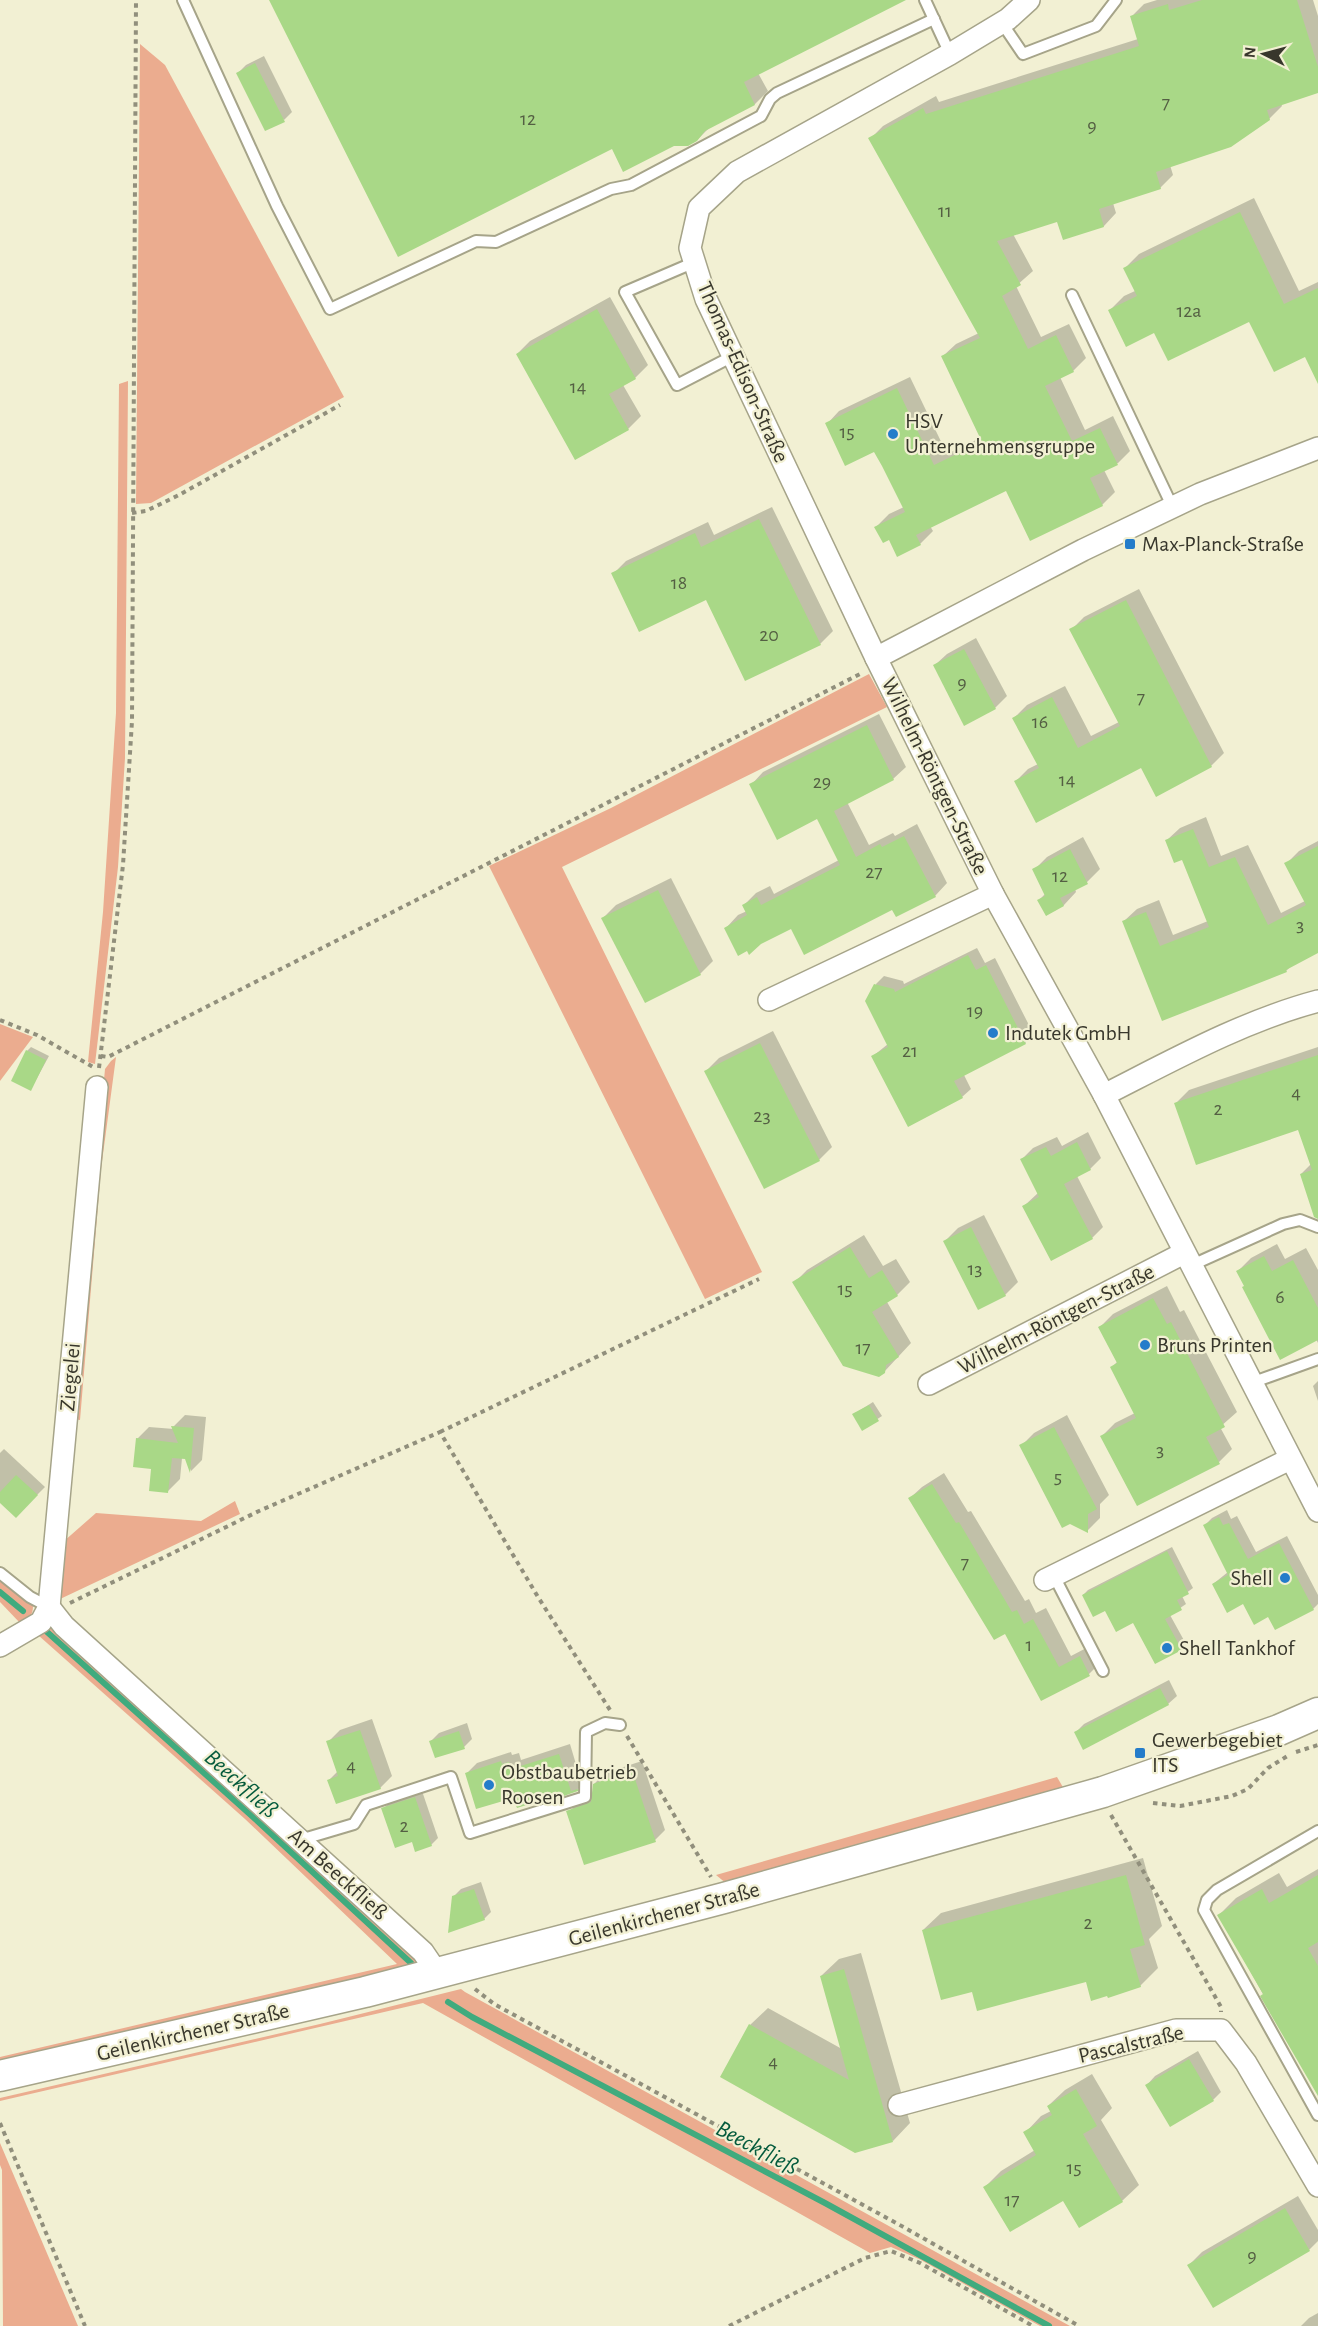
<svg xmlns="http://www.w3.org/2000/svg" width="1318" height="2326" viewBox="0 0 1318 2326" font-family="'Alegreya Sans',sans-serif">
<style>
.green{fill:#ebac8f}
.shadow{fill:#0003}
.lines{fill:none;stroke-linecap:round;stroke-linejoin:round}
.stream{stroke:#40ab7e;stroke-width:6}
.building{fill:#a9d887}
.lane-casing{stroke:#a6a489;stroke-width:14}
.street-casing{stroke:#a6a489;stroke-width:24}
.secondary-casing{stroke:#a6a489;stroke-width:33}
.path{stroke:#918f7c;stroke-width:4;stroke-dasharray:4.5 4.5;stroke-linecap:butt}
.lane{stroke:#fff;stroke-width:10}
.street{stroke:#fff;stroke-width:21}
.secondary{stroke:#fff;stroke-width:30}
.poi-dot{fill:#247cca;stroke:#f2f0d3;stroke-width:2}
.labels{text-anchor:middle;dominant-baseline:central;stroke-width:4.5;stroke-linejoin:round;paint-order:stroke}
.number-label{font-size:20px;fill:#545f43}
.street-label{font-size:22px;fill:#38372c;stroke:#f2f0d3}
.poi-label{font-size:22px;fill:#38372c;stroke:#f2f0d3;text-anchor:start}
.water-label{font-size:24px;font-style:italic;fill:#055b3d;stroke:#f2f0d3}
</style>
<rect width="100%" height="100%" fill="#f2f0d3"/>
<g class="green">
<polygon points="140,44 165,65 344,397 151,503 136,504"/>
<polygon points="128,381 125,758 118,867 95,1064 88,1062 103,912 116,713 119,384"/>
<polygon points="869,674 887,707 562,867 762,1272 705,1299 489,866 611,808"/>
<polygon points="0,1024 33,1037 0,1081"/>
<polygon points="116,1057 101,1169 80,1420 73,1419 105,1069 111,1061"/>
<polygon points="235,1501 240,1514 58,1600 63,1542 96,1513 201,1521"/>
<path d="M0,1580l33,25c0,10 -3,14 -12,19l-21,-22z"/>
<polygon points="50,1627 56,1627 415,1956 419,1963 0,2065 0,2057 397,1964 245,1819 38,1635"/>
<polygon points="1057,1777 1064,1789 727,1884 716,1875"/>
<polygon points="461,1989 465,1992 1070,2326 1040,2326 919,2259 891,2247 870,2253 423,2003 0,2101 0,2098 320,2024"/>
<polygon points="0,2143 78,2326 3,2326 2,2170 0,2165"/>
</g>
<g class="shadow">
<polygon points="270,0 903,0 758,73 768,91 755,104 710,127 697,140 612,147"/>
<polygon points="1157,0 1313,0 1318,16 1318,92 1281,103 1282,106 1269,119 1170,165 1173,175 1160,188 1113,203 1116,213 1104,226 1064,238 1058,220 1013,234 1033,271 1016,286 1041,337 1069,324 1086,358 1073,371 1060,377 1085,430 1113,416 1130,451 1118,463 1104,470 1115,492 1102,505 1007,489 930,526 933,531 920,544 889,538 876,527 889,514 904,507 875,450 827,424 839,411 910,377 947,454 982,437 943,356 956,344 979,333 870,139 883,126 936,96 939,102 1138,39 1131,17 1144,4"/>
<polygon points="264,56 292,112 284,120 238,73 246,65"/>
<polygon points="1254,198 1299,291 1318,282 1318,380 1305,355 1250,320 1155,331 1110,310 1124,296 1135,291 1125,268 1139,254"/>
<polygon points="610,297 648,365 635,378 623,385 641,416 628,429 517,354 530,341"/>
<polygon points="772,507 833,631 820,644 706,598 613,574 626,561 708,522 714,535"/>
<polygon points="1139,589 1224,753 1211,766 1157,794 1142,766 1016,781 1028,769 1038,764 1014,718 1027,705 1065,686 1091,736 1119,722 1071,630 1084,617"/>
<polygon points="976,638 1007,696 995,708 935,665 947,654"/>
<polygon points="879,714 906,767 893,779 847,802 869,845 893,833 895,836 917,824 947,883 935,896 893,908 726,928 738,915 747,911 744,905 756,893 770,886 774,894 839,860 818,817 751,785 763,772"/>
<polygon points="1206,817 1221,856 1248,845 1281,913 1305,901 1286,864 1299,851 1318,841 1318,951 1293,964 1286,971 1162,1019 1124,921 1137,909 1159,900 1173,935 1208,921 1183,858 1167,840 1180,828"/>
<polygon points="1083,837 1100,869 1087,882 1075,889 1076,892 1064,905 1046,914 1039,900 1046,893 1034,870 1047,857"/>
<polygon points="671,878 713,961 700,974 603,918 616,905"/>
<polygon points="977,948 985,963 995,958 1034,1035 1025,1043 964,1075 971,1089 962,1097 873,1056 888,1044 876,984 884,976 903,981 904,984"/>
<polygon points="773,1031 832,1147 819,1160 706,1071 719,1058"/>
<polygon points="31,1047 49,1056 31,1089 27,1051"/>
<polygon points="1318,1047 1318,1191 1301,1174 1311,1164 1299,1129 1176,1103 1189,1090"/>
<polygon points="1088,1132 1101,1158 1090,1169 1077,1176 1103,1227 1092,1238 1024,1206 1038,1193 1022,1159 1033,1148 1057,1137 1062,1146"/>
<polygon points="984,1215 1018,1282 1005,1295 945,1241 958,1228"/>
<polygon points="864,1235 883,1266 896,1259 910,1282 897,1295 887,1302 911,1343 884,1372 794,1283 807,1270"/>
<polygon points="1277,1244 1285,1259 1306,1248 1318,1270 1318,1343 1316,1339 1245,1285 1238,1271 1251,1258"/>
<polygon points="1167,1286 1180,1312 1184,1310 1237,1412 1220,1427 1232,1449 1219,1462 1102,1436 1115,1423 1135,1413 1112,1367 1118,1361 1100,1327 1113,1314"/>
<polygon points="1318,1381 1318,1401 1313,1386"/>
<polygon points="873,1402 882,1416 862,1429 854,1414"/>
<polygon points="185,1415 206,1417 202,1460 191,1471 186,1458 182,1458 180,1479 168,1491 137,1439 149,1427 174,1429 173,1427"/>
<polygon points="1067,1415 1109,1495 1100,1504 1100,1518 1087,1531 1021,1446 1034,1433"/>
<polygon points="4,1449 45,1487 16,1516 0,1501 0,1453"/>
<polygon points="944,1473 968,1512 971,1511 1025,1601 1029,1599 1036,1613 1046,1608 1071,1656 1092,1645 1101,1662 1089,1674 1041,1699 1006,1632 910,1498 922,1487"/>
<polygon points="1227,1510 1231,1519 1237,1516 1256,1552 1287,1536 1318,1595 1318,1604 1313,1609 1268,1615 1213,1584 1228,1572 1204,1526 1212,1518"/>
<polygon points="1172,1547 1193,1588 1182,1596 1186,1604 1170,1615 1186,1644 1181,1649 1134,1621 1106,1609 1083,1595 1088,1590"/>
<polygon points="1169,1680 1177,1696 1168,1704 1076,1732 1084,1724"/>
<polygon points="372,1719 392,1776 380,1788 329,1780 338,1771 328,1742 340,1730"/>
<polygon points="467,1723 472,1739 464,1747 431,1741 439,1733"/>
<polygon points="570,1744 581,1781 587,1779 577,1790 563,1795 566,1791 514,1796 467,1773 477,1763 511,1752 512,1755 519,1753 521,1760"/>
<polygon points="642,1761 665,1830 655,1840 568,1813 579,1802 593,1796 594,1784 605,1773"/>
<polygon points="422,1791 438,1838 431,1845 413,1840 383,1809 390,1802"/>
<polygon points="1143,1858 1162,1926 1149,1939 1158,1968 1140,1986 1087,1980 973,1990 923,1930 941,1913"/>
<polygon points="1318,1869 1318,2093 1219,1915 1236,1898 1279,1873 1287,1887"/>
<polygon points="481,1882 491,1912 484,1919 453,1897 461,1889"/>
<polygon points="861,1953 910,2123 893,2141 750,2025 768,2008 842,2049 821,1976 839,1959"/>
<polygon points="1198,2051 1221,2092 1213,2100 1147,2085 1155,2076"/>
<polygon points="1092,2074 1112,2108 1101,2120 1139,2185 1122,2201 1063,2199 985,2187 1001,2171 1035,2150 1025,2133 1041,2116 1051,2111 1048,2106 1065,2090"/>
<polygon points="1298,2196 1318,2230 1318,2241 1309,2250 1189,2265 1202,2252"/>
<polygon points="1318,2313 1318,2326 1301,2326 1309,2318"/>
</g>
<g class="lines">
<g class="stream">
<polyline points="0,1592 23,1611"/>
<polyline points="46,1631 253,1817 411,1963"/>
<polyline points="448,2002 472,2017 825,2203 1049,2326"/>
</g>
</g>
<g class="building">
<polygon points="269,0 906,0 744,82 755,105 705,131 697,141 688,146 674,146 623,172 612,149 398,257"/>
<polygon points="1202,0 1297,0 1318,67 1318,93 1267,110 1270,120 1231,147 1156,172 1161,189 1099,209 1104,227 1063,240 1057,222 997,241 1021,285 1002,296 1028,349 1056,335 1074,372 1045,386 1072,441 1100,428 1118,465 1090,478 1103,506 1030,541 1006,491 916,535 921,545 897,557 889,540 883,543 874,527 905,512 882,466 874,452 845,466 825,423 897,388 934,465 982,442 941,356 980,338 868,138 923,108 926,114 1139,46 1130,16 1168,4 1169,10"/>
<polygon points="255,63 285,122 265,131 236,73"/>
<polygon points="1240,212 1284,304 1318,288 1318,384 1305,357 1274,372 1249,322 1168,361 1154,333 1126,347 1108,310 1137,296 1123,268"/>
<polygon points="597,309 636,379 609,394 629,430 575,460 516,354"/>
<polygon points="759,519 821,645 745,681 706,600 639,632 611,573 695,533 701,547"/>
<polygon points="1126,600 1212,767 1156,797 1141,768 1036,823 1014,781 1039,768 1012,718 1052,697 1078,748 1120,726 1069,629"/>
<polygon points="964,649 996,709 964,726 933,665"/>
<polygon points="867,725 894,780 834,811 856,857 880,844 882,847 904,836 936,897 896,917 892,910 804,955 791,929 761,944 749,955 747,951 738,956 724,928 747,915 742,905 757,897 761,905 840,865 817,819 777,840 749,784"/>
<polygon points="1193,829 1209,867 1235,857 1268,925 1306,905 1284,863 1318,846 1318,953 1286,970 1287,972 1162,1021 1122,921 1146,912 1160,946 1209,927 1182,860 1174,863 1165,840"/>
<polygon points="1070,849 1088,884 1060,898 1064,906 1046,916 1037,900 1045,896 1032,869"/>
<polygon points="658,890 701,975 645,1003 601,918"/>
<polygon points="968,955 976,970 986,965 1026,1044 954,1081 963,1098 908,1127 871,1056 888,1047 865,1001 874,984 894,989 895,992"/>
<polygon points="760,1043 820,1161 764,1189 704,1071"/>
<polygon points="26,1050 46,1060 31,1091 11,1081"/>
<polygon points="1318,1055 1318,1219 1314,1217 1300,1174 1312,1170 1298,1130 1196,1165 1174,1103"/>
<polygon points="1077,1142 1091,1170 1064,1184 1093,1239 1051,1261 1022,1206 1039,1197 1020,1159 1046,1147 1051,1156"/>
<polygon points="971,1227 1006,1296 978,1310 943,1241"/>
<polygon points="850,1247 869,1278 882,1270 898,1296 872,1312 899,1357 886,1365 885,1373 879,1377 843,1366 792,1282"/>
<polygon points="1264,1256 1272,1271 1293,1260 1318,1308 1318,1340 1280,1360 1242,1287 1244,1286 1236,1271"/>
<polygon points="1153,1298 1167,1324 1171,1322 1225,1427 1206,1437 1220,1464 1137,1506 1100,1436 1136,1418 1110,1367 1117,1363 1098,1327"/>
<polygon points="869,1405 879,1421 862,1431 852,1414"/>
<polygon points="171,1426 194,1428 190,1473 185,1459 172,1458 168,1493 149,1491 151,1469 133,1467 136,1438 178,1443"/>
<polygon points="1054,1427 1097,1509 1088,1514 1088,1533 1070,1524 1062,1528 1019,1445"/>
<polygon points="16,1475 38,1495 16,1518 0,1503 0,1492"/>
<polygon points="932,1484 956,1523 959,1522 1012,1612 1017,1610 1024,1624 1033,1619 1059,1667 1080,1656 1090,1676 1041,1701 1005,1634 994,1640 908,1498"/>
<polygon points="1219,1517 1223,1525 1229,1523 1248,1559 1279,1543 1314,1610 1275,1630 1268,1617 1254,1625 1243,1604 1227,1613 1212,1584 1228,1575 1203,1525"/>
<polygon points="1167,1551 1189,1594 1177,1600 1182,1610 1165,1619 1182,1650 1155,1664 1133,1623 1116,1632 1105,1611 1093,1617 1082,1595"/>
<polygon points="1160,1688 1169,1705 1083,1750 1074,1732"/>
<polygon points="360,1730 381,1789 336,1804 327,1780 338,1776 326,1741"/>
<polygon points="459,1731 465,1749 435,1758 429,1741"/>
<polygon points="559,1754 571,1791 578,1789 578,1791 561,1797 561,1794 571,1791 517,1808 513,1798 476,1809 465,1773 501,1761 502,1764 509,1762 511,1769"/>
<polygon points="632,1770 656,1842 584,1865 566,1811 591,1802 593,1784"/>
<polygon points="415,1797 432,1846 415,1852 412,1842 395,1848 381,1808"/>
<polygon points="1126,1875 1145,1945 1130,1949 1141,1987 1108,1998 1107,1996 1091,2001 1086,1982 977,2011 972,1992 941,2000 922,1930"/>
<polygon points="1318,1875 1318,1942 1308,1948 1318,1966 1318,2096 1260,1996 1263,1994 1217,1915 1262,1889 1269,1903"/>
<polygon points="474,1889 485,1920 448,1933 452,1896"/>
<polygon points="844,1969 893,2142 855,2153 720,2077 749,2024 849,2080 820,1976"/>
<polygon points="1189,2059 1214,2101 1170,2127 1145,2085"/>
<polygon points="1076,2089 1097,2126 1083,2134 1123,2202 1079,2228 1063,2201 1010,2232 983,2187 1036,2155 1023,2132 1052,2115 1047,2106"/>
<polygon points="1285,2208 1310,2251 1213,2308 1187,2265"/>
</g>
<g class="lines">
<defs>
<g id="lane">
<polyline points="183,0 277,206 330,309 476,241 496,242 611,189 631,185 761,116 770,99 777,93 934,19"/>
<polyline points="925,0 950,54"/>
<polyline points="1002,23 1023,54 1096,26 1116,0"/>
<polyline points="695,262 625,292 677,385 733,356"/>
<polyline points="1072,295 1173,508"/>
<polyline points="1190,1266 1283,1224 1300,1220 1318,1227"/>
<polyline points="1251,1383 1318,1359"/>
<polyline points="0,1573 30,1597 49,1607"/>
<polyline points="1054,1576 1103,1671"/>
<polyline points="1318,1831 1217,1890 1207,1900 1204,1910 1318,2115"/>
<polyline points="300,1840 354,1824 366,1805 451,1777 470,1833 585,1797 586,1732 605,1723 620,1725"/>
</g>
<g id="street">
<polyline points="1029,0 1008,19 950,54 737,172 699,208 690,248 706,299 876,658 993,894 1104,1095 1318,1511"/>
<polyline points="876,658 1083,550 1200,494 1318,448"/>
<polyline points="769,1000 993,894"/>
<path d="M1104,1095c69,-35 139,-74 214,-94"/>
<polyline points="929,1384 1184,1253"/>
<polyline points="1045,1580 1290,1459"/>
<polyline points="49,1607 64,1626 423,1952 438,1974"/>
<polyline points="0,1646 41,1622 49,1607 97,1087"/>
<polyline points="899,2105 1176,2030 1221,2030 1246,2063 1318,2186"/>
</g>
<polyline id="secondary" points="0,2076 365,1992 724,1898 1103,1792 1279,1730 1318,1713"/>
</defs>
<use href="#lane" class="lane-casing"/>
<use href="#street" class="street-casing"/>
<use href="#secondary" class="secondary-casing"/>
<g class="path">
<polyline points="132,513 146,511 179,495 340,405"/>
<polyline points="0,1020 37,1035 93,1067"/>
<polyline points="101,1056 108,1057 862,673"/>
<polyline points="99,1068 123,865 132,721 136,0"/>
<polyline points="440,1432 759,1279"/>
<polyline points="70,1603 259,1511 440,1432 538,1597 610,1710"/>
<polyline points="627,1736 711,1877"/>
<polyline points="1296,1752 1318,1745"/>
<polyline points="1153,1803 1180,1806 1232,1796 1248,1789 1268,1768 1289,1755"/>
<polyline points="1111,1815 1221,2007 1221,2012"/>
<polyline points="475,1989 494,2004 898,2224 1079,2326"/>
<polyline points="0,2123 85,2326"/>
<polyline points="729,2326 865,2258 891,2251 920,2263 1033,2326"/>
</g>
<use href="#lane" class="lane"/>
<use href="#street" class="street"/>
<use href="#secondary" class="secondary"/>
</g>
<g class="poi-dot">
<circle cx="893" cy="434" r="6"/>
<rect x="1124" y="538" width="12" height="12" rx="3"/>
<circle cx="993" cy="1033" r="6"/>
<circle cx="1145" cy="1345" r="6"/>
<circle cx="1285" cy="1578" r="6"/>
<circle cx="1167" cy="1648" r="6"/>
<rect x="1134" y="1747" width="12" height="12" rx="3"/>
<circle cx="489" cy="1785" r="6"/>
</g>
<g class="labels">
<g class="number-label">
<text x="1166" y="103">7</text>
<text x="528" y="119">12</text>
<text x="1092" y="126">9</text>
<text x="945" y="211">11</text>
<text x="1189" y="311">12a</text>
<text x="578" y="387">14</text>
<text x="847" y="432">15</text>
<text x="679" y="583">18</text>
<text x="769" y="635">20</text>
<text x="962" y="683">9</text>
<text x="1141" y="698">7</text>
<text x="1040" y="722">16</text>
<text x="1067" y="780">14</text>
<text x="822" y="782">29</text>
<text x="874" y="872">27</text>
<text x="1060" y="876">12</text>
<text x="1300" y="925">3</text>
<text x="975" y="1011">19</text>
<text x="910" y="1051">21</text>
<text x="1296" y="1093">4</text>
<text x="1218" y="1109">2</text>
<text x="762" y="1116">23</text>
<text x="975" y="1269">13</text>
<text x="845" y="1289">15</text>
<text x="1280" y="1297">6</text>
<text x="863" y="1348">17</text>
<text x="1160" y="1450">3</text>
<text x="1058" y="1477">5</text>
<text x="965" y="1563">7</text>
<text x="1029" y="1645">1</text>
<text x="351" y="1766">4</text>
<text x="404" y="1826">2</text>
<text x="1088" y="1923">2</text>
<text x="773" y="2062">4</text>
<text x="1074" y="2168">15</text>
<text x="1012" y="2200">17</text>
<text x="1252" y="2256">9</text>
</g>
<g class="street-label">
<text transform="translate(743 372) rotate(66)">Thomas-Edison-Straße</text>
<text transform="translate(935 776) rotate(64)">Wilhelm-Röntgen-Straße</text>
<text transform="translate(1056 1319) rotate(-27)">Wilhelm-Röntgen-Straße</text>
<text transform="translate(70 1377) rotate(-85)">Ziegelei</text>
<text transform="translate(338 1874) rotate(42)">Am Beeckfließ</text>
<text transform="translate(664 1914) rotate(-15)">Geilenkirchener Straße</text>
<text transform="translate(193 2032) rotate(-13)">Geilenkirchener Straße</text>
<text transform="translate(1131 2044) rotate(-13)">Pascalstraße</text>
</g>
<g class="poi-label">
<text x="905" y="421">HSV<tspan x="905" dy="25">Unternehmensgruppe</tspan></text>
<text x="1142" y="544">Max-Planck-Straße</text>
<text x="1005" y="1033">Indutek GmbH</text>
<text x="1157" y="1345">Bruns Printen</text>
<text x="1273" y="1578" text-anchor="end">Shell</text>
<text x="1179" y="1648">Shell Tankhof</text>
<text x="1152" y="1740">Gewerbegebiet<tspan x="1152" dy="25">ITS</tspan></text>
<text x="501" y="1772">Obstbaubetrieb<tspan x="501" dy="25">Roosen</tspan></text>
</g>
<g class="water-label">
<text transform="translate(241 1784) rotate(42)">Beeckfließ</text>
<text transform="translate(757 2148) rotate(28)">Beeckfließ</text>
</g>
</g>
<g transform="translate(1264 54) rotate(276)" stroke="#f2f0d3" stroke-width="4.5" paint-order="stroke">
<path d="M0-4.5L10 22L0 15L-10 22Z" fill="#38372c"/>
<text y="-9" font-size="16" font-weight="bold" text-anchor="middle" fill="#38372c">N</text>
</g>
</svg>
